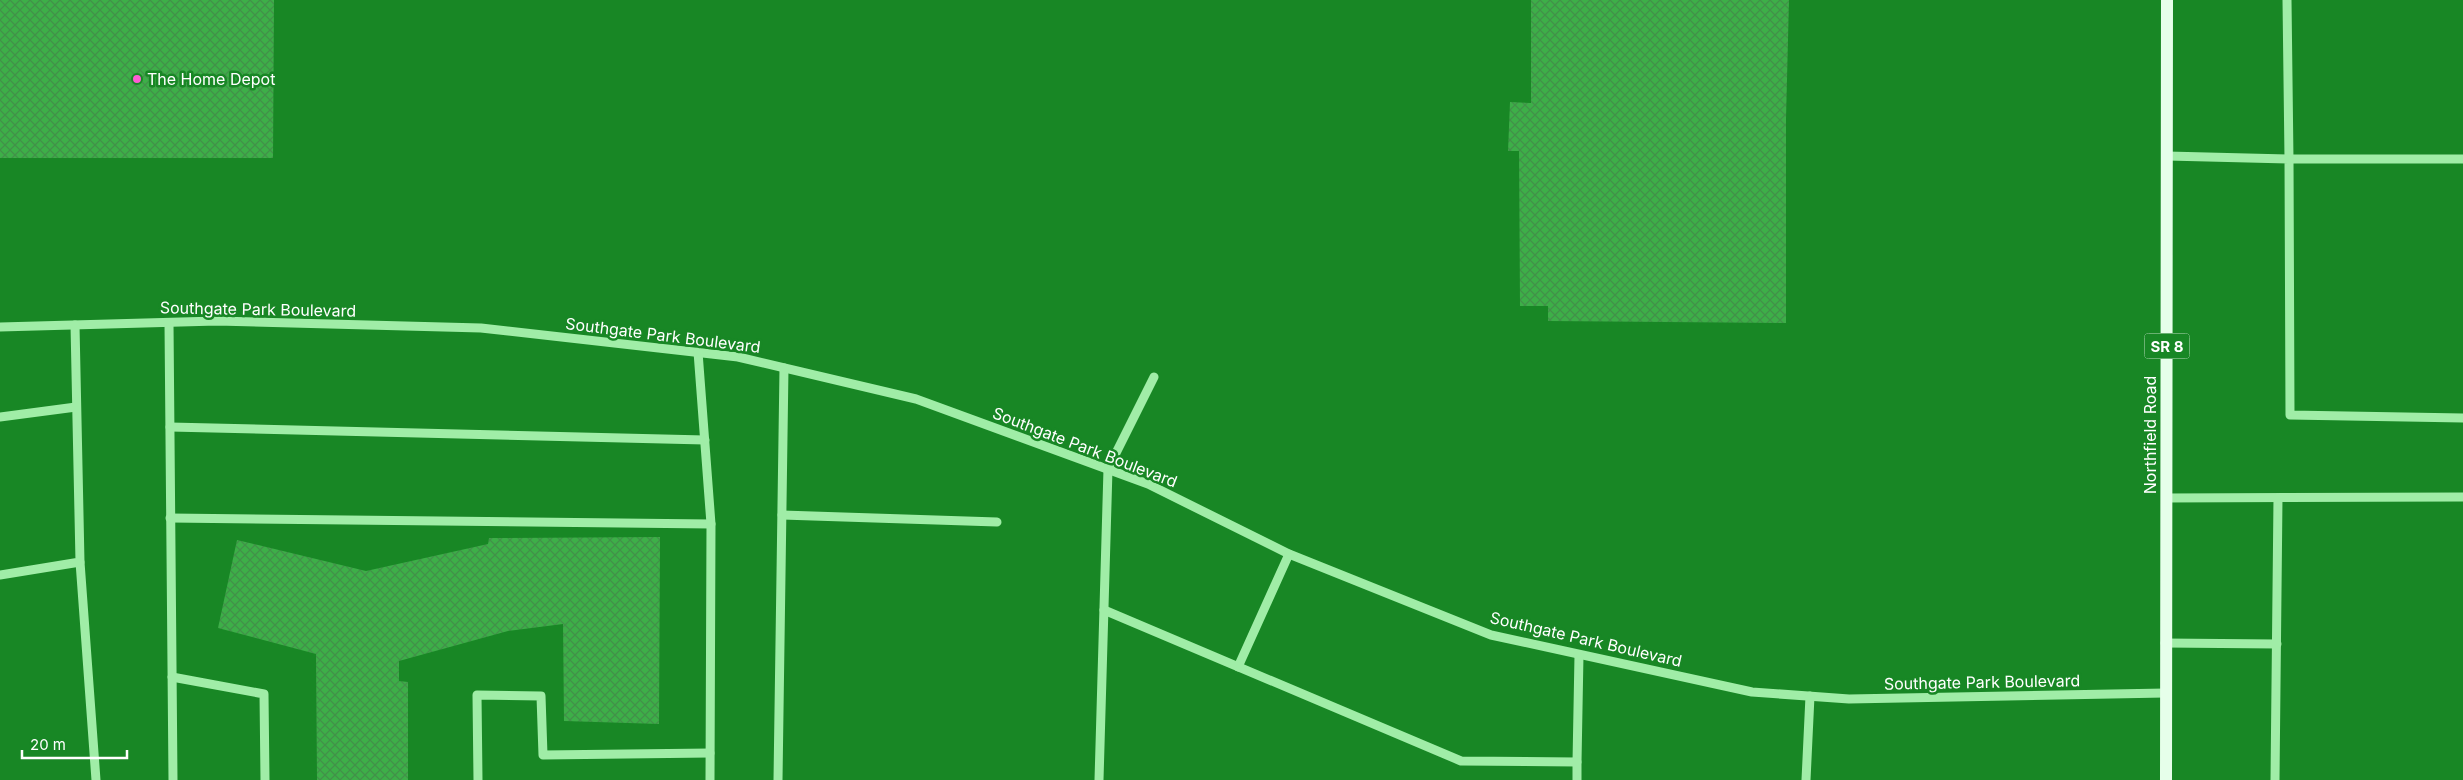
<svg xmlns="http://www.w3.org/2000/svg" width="2463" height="780" viewBox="0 0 2463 780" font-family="Inter,sans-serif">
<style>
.building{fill:url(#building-cross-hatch)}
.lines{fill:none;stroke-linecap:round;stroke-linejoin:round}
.minor{stroke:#a0eda7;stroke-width:9}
.major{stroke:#e6ffea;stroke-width:12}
.poi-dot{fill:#ff5cd4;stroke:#188725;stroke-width:2}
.labels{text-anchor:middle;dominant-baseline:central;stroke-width:5;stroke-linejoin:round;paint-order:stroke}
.shield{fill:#188725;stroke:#badbbe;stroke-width:1}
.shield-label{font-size:15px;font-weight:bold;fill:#fff}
.poi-label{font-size:16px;fill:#fff;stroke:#188725;text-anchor:start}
.street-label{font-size:16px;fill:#fff;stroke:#188725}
</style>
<defs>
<pattern id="building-cross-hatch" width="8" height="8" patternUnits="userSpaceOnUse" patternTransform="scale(1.25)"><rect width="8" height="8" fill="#3daf48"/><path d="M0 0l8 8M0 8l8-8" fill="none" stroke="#429149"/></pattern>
</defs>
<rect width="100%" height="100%" fill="#188725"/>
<g class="building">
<polygon points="0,0 274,0 273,158 0,158"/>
<polygon points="1531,0 1789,0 1786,119 1786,323 1548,321 1548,306 1520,306 1519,151 1508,151 1510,102 1531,103"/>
<polygon points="660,537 659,724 564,721 563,624 508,631 399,661 399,681 408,682 408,780 317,780 316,654 218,628 237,540 366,571 488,544 489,538"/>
</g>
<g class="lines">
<g class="minor">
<polyline points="2287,0 2289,159 2463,159"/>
<polyline points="2167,156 2289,159 2290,415 2463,418"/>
<polyline points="169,323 173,780"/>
<polyline points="0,327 217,321 481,328 738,357 916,399 1148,484 1289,554 1491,635 1752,692 1849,699 2165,693"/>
<polyline points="698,352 711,524 710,780"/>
<polyline points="0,417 76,407"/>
<polyline points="170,427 705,440"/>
<polyline points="2166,498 2463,497"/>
<polyline points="782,515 997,522"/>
<polyline points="170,518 711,524"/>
<polyline points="80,562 96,780"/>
<polyline points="0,575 80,562 75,325"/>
<polyline points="1104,610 1461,761 1577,762 1579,655"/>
<polyline points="2165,643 2277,644"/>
<polyline points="1238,667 1289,554"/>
<polyline points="172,677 264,694 265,780"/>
<polyline points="1577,762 1577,780"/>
<polyline points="478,780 477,695 541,696 543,755 710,753"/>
<polyline points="778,780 784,368"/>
<polyline points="1099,780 1108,469 1154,377"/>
<polyline points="1806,780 1810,696"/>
<polyline points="2275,780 2278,498"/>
</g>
<polyline class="major" points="2166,780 2167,0"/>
</g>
<circle class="poi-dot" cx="137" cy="79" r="5"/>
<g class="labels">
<rect class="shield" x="2144.5" y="333.5" width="45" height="25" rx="4"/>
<g class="shield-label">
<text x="2167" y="346">SR 8</text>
</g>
<g class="poi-label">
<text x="147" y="79">The Home Depot</text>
</g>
<g class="street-label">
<text transform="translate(258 309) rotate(1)">Southgate Park Boulevard</text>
<text transform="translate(663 335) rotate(7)">Southgate Park Boulevard</text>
<text transform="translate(2150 435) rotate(-90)">Northfield Road</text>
<text transform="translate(1085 447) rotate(21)">Southgate Park Boulevard</text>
<text transform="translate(1586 639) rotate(13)">Southgate Park Boulevard</text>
<text transform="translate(1982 682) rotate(-1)">Southgate Park Boulevard</text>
</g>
</g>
<path d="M22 750v8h105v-8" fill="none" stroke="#ffffff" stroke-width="2.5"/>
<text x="30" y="750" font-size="15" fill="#ffffff" stroke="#188725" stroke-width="4" paint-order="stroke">20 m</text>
</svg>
